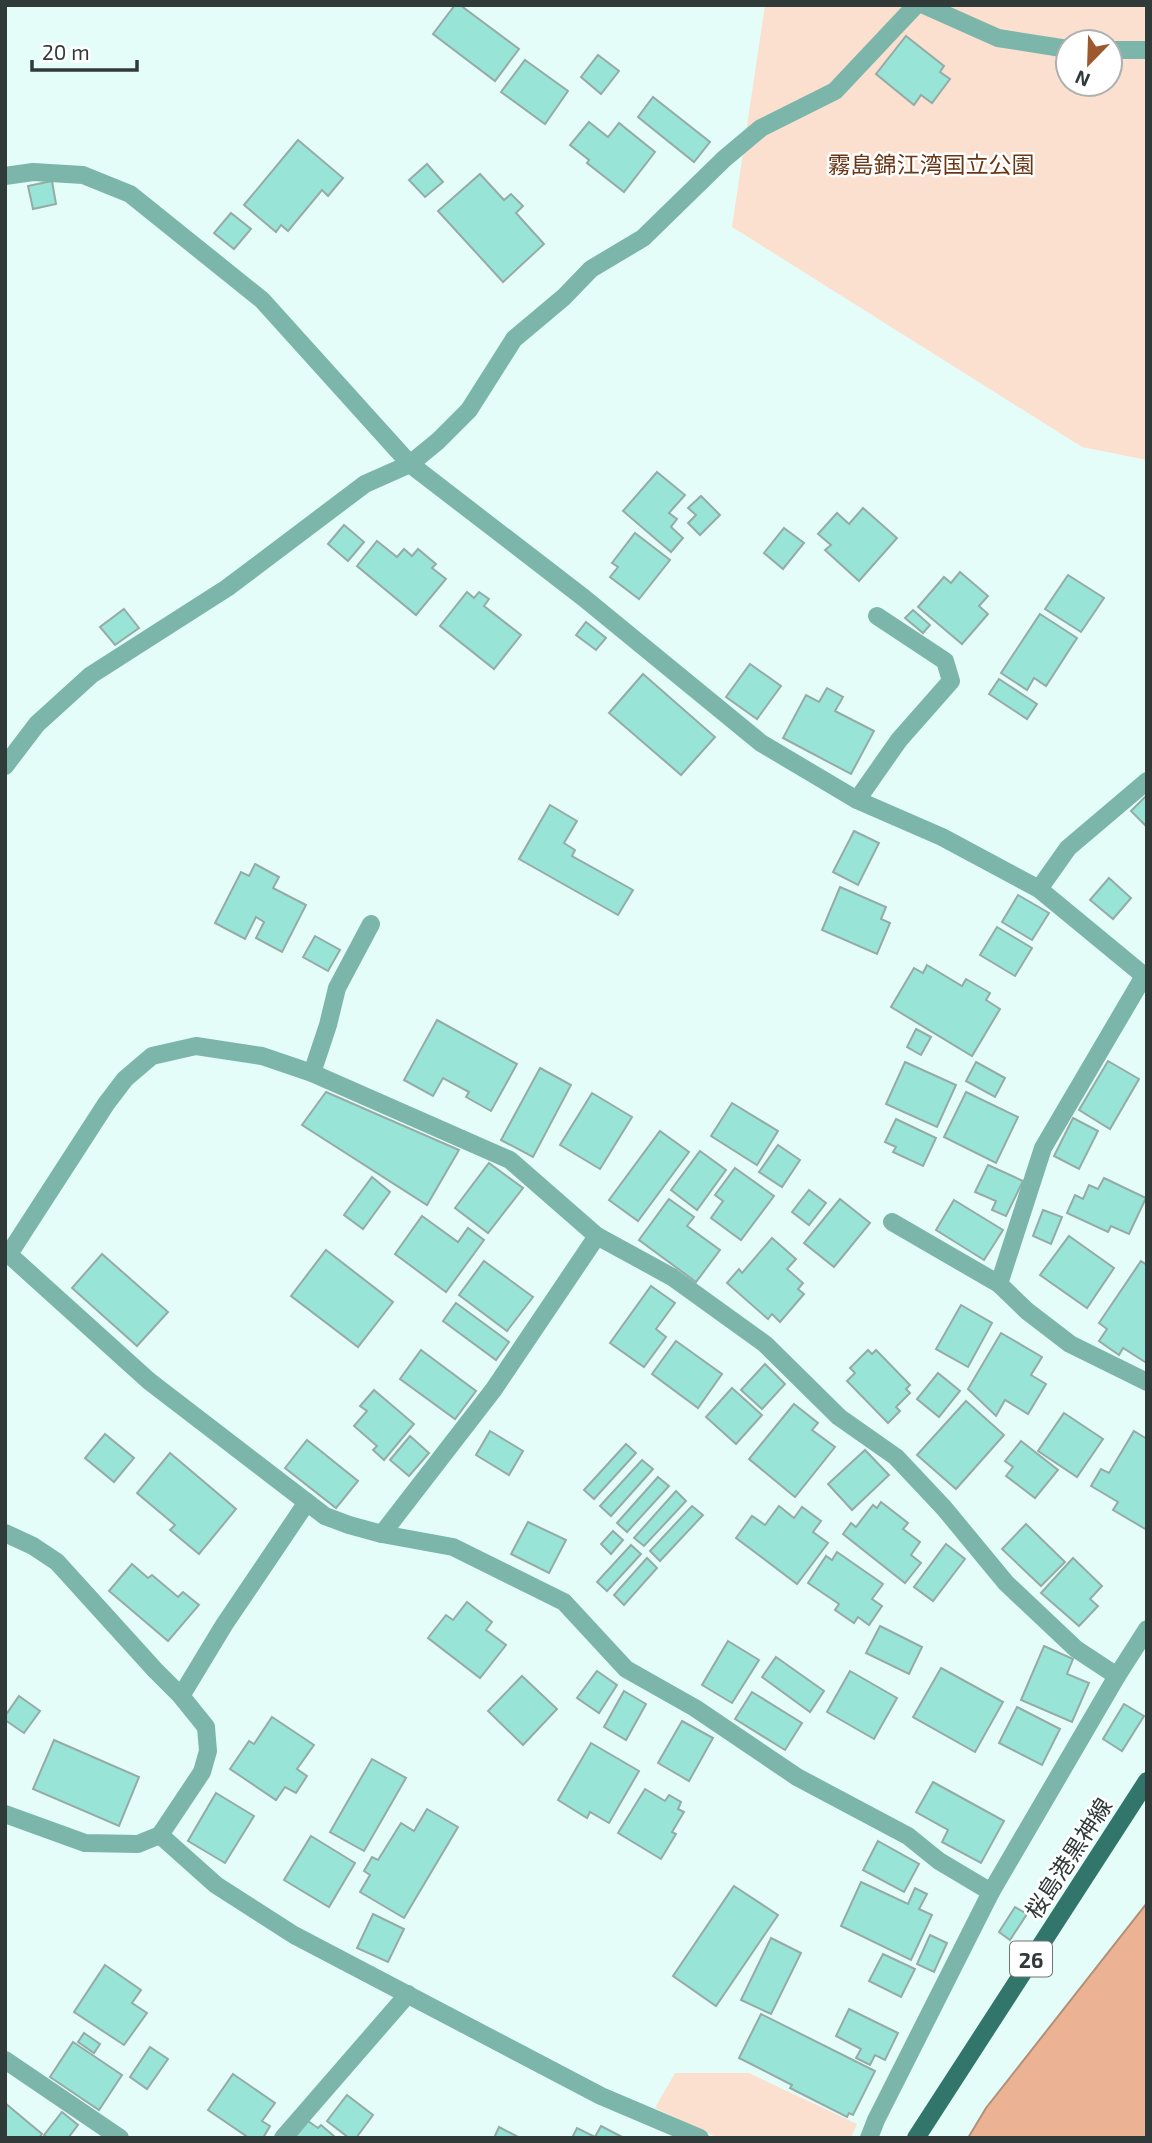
<svg xmlns="http://www.w3.org/2000/svg" width="1152" height="2143" viewBox="0 0 1152 2143" font-family="'Exo 2','Noto Sans JP',sans-serif">
<style>
.green{fill:#fbdfcf;fill-rule:evenodd}
.water{fill:#ebb394;stroke:#b38f78;stroke-width:2}
.building{fill:#98e4d6;stroke:#95aba7;stroke-width:2}
.lines{fill:none;stroke-linecap:round;stroke-linejoin:round}
.minor{stroke:#7cb6ab;stroke-width:18}
.major{stroke:#32756a;stroke-width:18}
.labels{text-anchor:middle;dominant-baseline:central;stroke-width:5;stroke-linejoin:round;paint-order:stroke}
.shield{fill:#fff;stroke:#6e7574;stroke-width:2}
.shield-label{font-size:21px;font-weight:bold;fill:#303a38}
.park-label{font-size:23px;fill:#6a3615;stroke:#fff}
.street-label{font-size:23px;fill:#303a38;stroke:#fff}
</style>
<rect width="100%" height="100%" fill="#e5fdf8"/>
<g class="green">
<path d="M765,5h382v455l-65,-13 -350,-220zM1068,42h42v42h-42z"/>
<polygon points="675,2073 749,2073 857,2124 851,2138 718,2138 655,2108"/>
</g>
<polygon class="water" points="1147,1903 1147,2138 968,2138 986,2108"/>
<g class="building">
<polygon points="455,5 460,5 519,49 495,81 433,34"/>
<polygon points="906,36 944,66 940,72 950,79 932,103 921,95 914,105 876,74"/>
<polygon points="598,55 619,71 601,94 581,77"/>
<polygon points="525,60 568,91 545,124 501,92"/>
<polygon points="653,97 710,142 694,162 638,117"/>
<polygon points="589,122 608,137 619,123 655,152 624,192 587,163 589,160 570,145"/>
<polygon points="298,140 343,178 328,196 322,190 288,231 281,225 276,232 244,205"/>
<polygon points="427,164 443,182 425,197 409,180"/>
<polygon points="480,174 504,200 511,194 523,206 516,213 544,244 503,282 438,211"/>
<polygon points="52,181 56,204 33,209 28,186"/>
<polygon points="231,213 251,229 234,249 214,233"/>
<polygon points="657,472 685,495 669,513 677,519 671,527 683,538 671,552 623,511"/>
<polygon points="701,496 720,515 700,535 688,523 696,515 688,508"/>
<polygon points="863,508 897,538 859,581 825,550 831,545 818,534 837,513 849,524"/>
<polygon points="344,525 364,542 348,561 328,544"/>
<polygon points="784,528 804,543 783,569 764,553"/>
<polygon points="635,533 670,560 639,599 610,577 618,567 612,563"/>
<polygon points="377,541 397,557 404,549 412,556 418,549 436,564 432,568 446,579 416,615 357,566"/>
<polygon points="960,572 988,596 979,606 988,614 962,644 918,607 944,577 951,583"/>
<polygon points="1068,575 1104,598 1081,632 1045,609"/>
<polygon points="467,592 474,598 479,592 489,599 484,606 521,635 494,669 440,626"/>
<polygon points="124,609 139,628 115,645 100,627"/>
<polygon points="913,610 930,625 923,633 905,618"/>
<polygon points="1040,614 1077,638 1046,686 1034,678 1027,690 1001,673"/>
<polygon points="586,622 606,638 596,650 576,635"/>
<polygon points="750,664 781,686 757,719 726,697"/>
<polygon points="643,674 715,737 681,775 609,713"/>
<polygon points="999,679 1037,704 1027,719 989,694"/>
<polygon points="827,688 843,697 835,711 874,731 851,774 783,738 806,695 819,702"/>
<polygon points="1147,795 1147,827 1131,811"/>
<polygon points="550,805 577,821 564,843 575,850 572,856 633,890 618,915 519,859"/>
<polygon points="854,831 879,843 858,885 833,872"/>
<polygon points="255,864 279,877 273,888 306,905 282,952 256,938 264,922 256,917 245,939 215,923 241,872 249,876"/>
<polygon points="1109,878 1131,898 1113,919 1090,900"/>
<polygon points="840,887 886,907 881,919 890,923 877,954 822,930"/>
<polygon points="1018,895 1049,913 1032,940 1002,922"/>
<polygon points="997,927 1032,948 1015,976 980,955"/>
<polygon points="315,936 340,950 328,971 303,957"/>
<polygon points="927,965 962,986 966,979 990,993 986,1000 1000,1009 972,1056 891,1007 914,968 923,973"/>
<polygon points="437,1020 517,1064 491,1111 466,1097 469,1092 443,1078 433,1096 404,1080"/>
<polygon points="916,1029 931,1037 921,1055 907,1047"/>
<polygon points="1108,1061 1139,1079 1110,1129 1079,1110"/>
<polygon points="905,1062 956,1085 937,1127 886,1104"/>
<polygon points="976,1062 1005,1078 995,1097 966,1081"/>
<polygon points="540,1068 571,1085 533,1157 501,1140"/>
<polygon points="326,1092 459,1150 427,1205 302,1125"/>
<polygon points="966,1092 1018,1117 996,1163 944,1137"/>
<polygon points="592,1093 632,1117 600,1169 560,1145"/>
<polygon points="732,1103 778,1131 757,1165 711,1136"/>
<polygon points="1073,1118 1098,1131 1079,1169 1054,1156"/>
<polygon points="896,1119 936,1138 923,1166 893,1152 896,1147 885,1142"/>
<polygon points="660,1131 689,1152 638,1221 609,1200"/>
<polygon points="778,1145 800,1160 782,1187 759,1172"/>
<polygon points="700,1151 726,1170 697,1210 671,1190"/>
<polygon points="489,1163 523,1188 488,1233 455,1208"/>
<polygon points="988,1165 1023,1181 1006,1216 992,1210 996,1201 975,1192"/>
<polygon points="735,1168 774,1196 741,1240 711,1218 723,1201 715,1195"/>
<polygon points="372,1177 390,1192 363,1229 344,1215"/>
<polygon points="1104,1178 1146,1198 1129,1234 1111,1226 1108,1232 1067,1213 1075,1195 1083,1199 1089,1185 1098,1189"/>
<polygon points="809,1190 826,1203 809,1225 792,1212"/>
<polygon points="669,1199 694,1217 687,1226 720,1250 696,1282 639,1240"/>
<polygon points="840,1199 870,1223 834,1267 804,1243"/>
<polygon points="954,1200 1003,1230 984,1260 936,1230"/>
<polygon points="1043,1210 1062,1217 1051,1244 1033,1236"/>
<polygon points="422,1216 458,1242 468,1228 484,1240 446,1292 395,1254"/>
<polygon points="1069,1236 1114,1268 1087,1308 1040,1275"/>
<polygon points="772,1238 796,1259 787,1269 803,1283 798,1289 804,1294 780,1322 772,1314 768,1319 727,1283 739,1269 742,1273"/>
<polygon points="326,1250 393,1302 358,1347 291,1296"/>
<polygon points="102,1254 168,1312 137,1346 72,1288"/>
<polygon points="484,1261 533,1297 507,1331 459,1295"/>
<polygon points="1141,1261 1147,1265 1147,1359 1145,1362 1123,1348 1119,1355 1099,1341 1107,1329 1099,1323"/>
<polygon points="651,1286 675,1303 656,1329 666,1337 644,1367 610,1343"/>
<polygon points="456,1303 509,1342 496,1360 443,1321"/>
<polygon points="961,1305 992,1323 968,1367 936,1349"/>
<polygon points="1001,1333 1042,1357 1031,1375 1046,1384 1028,1414 1005,1400 996,1416 968,1389"/>
<polygon points="676,1341 722,1374 698,1408 652,1374"/>
<polygon points="421,1350 476,1391 455,1419 400,1379"/>
<polygon points="868,1350 872,1354 876,1350 910,1385 906,1389 910,1393 896,1407 900,1411 888,1423 847,1381 855,1373 850,1368"/>
<polygon points="765,1364 785,1384 762,1409 741,1390"/>
<polygon points="938,1373 960,1391 939,1417 917,1399"/>
<polygon points="732,1388 762,1415 736,1444 706,1417"/>
<polygon points="374,1390 414,1424 384,1460 373,1450 377,1446 354,1426 367,1411 360,1406"/>
<polygon points="966,1401 1004,1435 956,1489 917,1455"/>
<polygon points="794,1404 818,1423 812,1430 835,1447 795,1497 749,1459"/>
<polygon points="1064,1413 1103,1439 1077,1477 1038,1451"/>
<polygon points="490,1431 523,1451 509,1475 476,1455"/>
<polygon points="1134,1431 1147,1439 1147,1530 1113,1510 1118,1502 1091,1486 1101,1469 1109,1473"/>
<polygon points="105,1434 134,1458 114,1482 85,1458"/>
<polygon points="410,1436 429,1453 409,1476 390,1460"/>
<polygon points="307,1440 358,1481 336,1508 285,1468"/>
<polygon points="1021,1441 1058,1470 1035,1498 1006,1476 1013,1467 1005,1461"/>
<polygon points="626,1444 636,1453 594,1499 584,1490"/>
<polygon points="865,1450 889,1475 852,1510 828,1484"/>
<polygon points="170,1453 236,1509 199,1554 170,1530 175,1525 137,1493"/>
<polygon points="642,1460 653,1469 611,1516 600,1506"/>
<polygon points="658,1477 669,1486 627,1532 617,1523"/>
<polygon points="676,1491 686,1501 644,1546 634,1538"/>
<polygon points="881,1502 908,1523 903,1529 920,1542 911,1555 921,1563 905,1583 843,1534 851,1523 856,1527 873,1505 877,1508"/>
<polygon points="692,1506 703,1515 660,1561 650,1551"/>
<polygon points="779,1506 794,1518 802,1507 821,1521 813,1532 828,1543 797,1584 736,1538 752,1516 765,1525"/>
<polygon points="528,1522 566,1540 549,1573 511,1554"/>
<polygon points="1026,1524 1065,1562 1041,1586 1002,1549"/>
<polygon points="613,1531 623,1540 611,1554 601,1544"/>
<polygon points="946,1544 965,1559 933,1601 914,1587"/>
<polygon points="631,1545 641,1554 607,1591 597,1582"/>
<polygon points="837,1552 883,1584 872,1599 882,1606 869,1625 858,1617 854,1623 835,1610 839,1604 808,1583 826,1556 832,1560"/>
<polygon points="647,1558 657,1568 624,1605 614,1595"/>
<polygon points="1073,1558 1102,1586 1090,1599 1098,1606 1079,1626 1041,1593"/>
<polygon points="132,1564 148,1578 152,1575 178,1597 183,1592 199,1605 168,1641 109,1591"/>
<polygon points="467,1602 492,1622 486,1630 506,1645 480,1678 428,1638 446,1615 453,1620"/>
<polygon points="880,1626 922,1647 909,1674 866,1653"/>
<polygon points="728,1641 759,1660 732,1703 702,1685"/>
<polygon points="1044,1646 1073,1659 1067,1674 1089,1683 1072,1722 1021,1700"/>
<polygon points="776,1657 824,1691 810,1712 762,1677"/>
<polygon points="941,1668 1003,1702 975,1752 913,1717"/>
<polygon points="597,1671 617,1685 599,1713 577,1698"/>
<polygon points="850,1671 897,1698 874,1739 827,1712"/>
<polygon points="522,1676 557,1709 523,1745 488,1711"/>
<polygon points="624,1691 646,1704 626,1740 604,1727"/>
<polygon points="752,1692 802,1723 785,1750 735,1719"/>
<polygon points="19,1696 40,1711 24,1733 5,1720 5,1716"/>
<polygon points="1124,1704 1144,1716 1122,1751 1103,1739"/>
<polygon points="1017,1707 1060,1729 1042,1765 999,1743"/>
<polygon points="272,1717 314,1745 297,1769 307,1776 296,1793 285,1787 276,1800 230,1769 249,1741 254,1744"/>
<polygon points="682,1721 713,1738 689,1781 658,1763"/>
<polygon points="54,1740 139,1777 119,1826 33,1789"/>
<polygon points="591,1743 639,1771 609,1823 590,1812 587,1818 558,1800"/>
<polygon points="372,1759 406,1778 364,1851 330,1832"/>
<polygon points="933,1782 1004,1821 981,1863 942,1842 948,1830 916,1812"/>
<polygon points="645,1789 665,1801 669,1795 681,1802 678,1809 684,1812 672,1832 676,1834 661,1859 618,1833"/>
<polygon points="216,1793 254,1816 225,1863 188,1841"/>
<polygon points="427,1809 458,1827 404,1918 360,1892 370,1875 364,1871 372,1857 378,1860 401,1823 414,1831"/>
<polygon points="311,1836 355,1863 329,1907 284,1880"/>
<polygon points="878,1841 919,1864 904,1892 863,1870"/>
<polygon points="861,1882 908,1904 915,1888 927,1894 919,1909 932,1915 911,1960 841,1926"/>
<polygon points="734,1886 778,1915 716,2006 673,1976"/>
<polygon points="1015,1907 1027,1914 1010,1940 999,1932"/>
<polygon points="373,1914 404,1929 388,1962 357,1948"/>
<polygon points="930,1935 947,1943 934,1972 917,1964"/>
<polygon points="771,1938 801,1953 771,2014 741,2000"/>
<polygon points="883,1954 915,1969 901,1997 869,1981"/>
<polygon points="105,1965 141,1990 132,2003 147,2013 124,2045 74,2012"/>
<polygon points="849,2009 898,2033 885,2060 875,2055 870,2065 856,2058 861,2049 836,2036"/>
<polygon points="761,2014 875,2071 853,2115 849,2113 847,2117 790,2088 792,2085 739,2058"/>
<polygon points="84,2033 100,2044 94,2053 78,2042"/>
<polygon points="73,2042 122,2075 99,2110 50,2077"/>
<polygon points="150,2047 168,2059 147,2089 130,2077"/>
<polygon points="233,2074 275,2103 262,2121 270,2126 263,2138 244,2138 246,2136 208,2110"/>
<polygon points="347,2095 373,2115 356,2138 349,2138 327,2121"/>
<polygon points="5,2103 42,2134 39,2138 5,2138"/>
<polygon points="62,2112 78,2125 68,2138 48,2138 44,2135"/>
<polygon points="308,2121 318,2128 321,2125 335,2137 294,2138"/>
<polygon points="601,2126 624,2138 572,2138 577,2128 595,2137"/>
<polygon points="499,2127 520,2138 494,2138"/>
</g>
<g class="lines">
<g class="minor">
<polyline points="924,5 998,38 1068,49"/>
<polyline points="1110,50 1147,50"/>
<polyline points="5,176 33,172 83,175 130,194 262,300 410,464 584,598 761,743 857,800 942,837 1039,889 1147,978"/>
<polyline points="5,766 37,724 91,675 227,588 365,484 410,464 438,441 469,410 514,339 564,297 591,269 643,238 724,159 761,128 835,91 916,5"/>
<polyline points="857,800 899,740 951,681 945,661 877,616"/>
<polyline points="1039,889 1068,848 1147,781"/>
<polyline points="312,1073 328,1025 337,988 371,924"/>
<polyline points="892,1222 999,1284 1027,1311 1070,1344 1147,1382"/>
<polyline points="5,1251 149,1381 325,1516 349,1525 382,1534 453,1547 564,1602 626,1669 695,1708 797,1777 908,1836 939,1861 991,1892"/>
<polyline points="9,1254 106,1104 125,1079 152,1056 196,1046 262,1056 312,1073 510,1160 597,1236 672,1277 765,1344 839,1417 896,1457 944,1508 1006,1583 1076,1649 1117,1676"/>
<polyline points="999,1284 1043,1148 1144,976"/>
<polyline points="5,1533 33,1546 57,1562 155,1670 181,1696 206,1727 208,1751 202,1772 160,1835 138,1844 85,1843 5,1814"/>
<polyline points="382,1534 494,1389 597,1236"/>
<polyline points="181,1696 224,1625 307,1502"/>
<polyline points="160,1835 216,1885 294,1935 601,2096 700,2138"/>
<polyline points="5,2060 120,2138"/>
<polyline points="283,2138 408,1994"/>
<polyline points="869,2138 876,2120 991,1892 1117,1676 1147,1629"/>
</g>
<polyline class="major" points="916,2138 1147,1781"/>
</g>
<g class="labels">
<rect class="shield" x="1010" y="1941.5" width="42" height="35" rx="5"/>
<g class="shield-label">
<text x="1031" y="1959">26</text>
</g>
<g class="park-label">
<text x="931" y="164">霧島錦江湾国立公園</text>
</g>
<g class="street-label">
<text transform="translate(1068 1858) rotate(-57)">桜島港黒神線</text>
</g>
</g>
<rect width="1152" height="2143" fill="none" stroke="#303a38" stroke-width="14"/>
<g transform="translate(1089 63) rotate(203)"><circle r="33" fill="#ffffff" stroke="#acb0af" stroke-width="2"/>
<path d="M0-5L12 26L0 18L-12 26Z" fill="#9e582d"/>
<text y="-10" font-size="19" font-weight="bold" text-anchor="middle" fill="#303a38">N</text>
</g>
<path d="M32 60v10h105v-10" fill="none" stroke="#303a38" stroke-width="3.5"/>
<text x="42" y="60" font-size="21" fill="#303a38" stroke="#ffffff" stroke-width="5" paint-order="stroke">20 m</text>
</svg>
